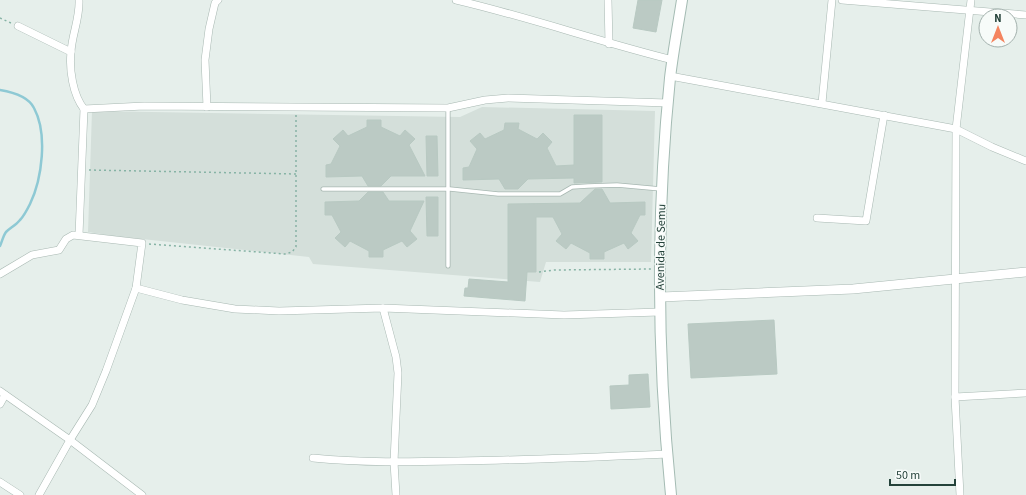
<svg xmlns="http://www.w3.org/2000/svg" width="1026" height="495" viewBox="0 0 1026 495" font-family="'Source Sans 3',sans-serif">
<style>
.built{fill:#d4dfda}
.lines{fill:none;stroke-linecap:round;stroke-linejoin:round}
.stream{stroke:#8ec9d4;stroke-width:2.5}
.building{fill:#bbcac4;stroke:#b8c9c2}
.service-casing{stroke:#a8b8b2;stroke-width:5}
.minor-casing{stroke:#a8b8b2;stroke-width:8}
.tertiary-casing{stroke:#a8b8b2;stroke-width:10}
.secondary-casing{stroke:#a4bbb3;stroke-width:12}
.path{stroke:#86b3a5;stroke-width:1.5;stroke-dasharray:2 3;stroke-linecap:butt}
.service{stroke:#fff;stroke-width:3.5}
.minor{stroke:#fff;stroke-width:7}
.tertiary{stroke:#fff;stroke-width:9}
.secondary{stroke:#fff;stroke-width:10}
.labels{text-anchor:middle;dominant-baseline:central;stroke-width:3;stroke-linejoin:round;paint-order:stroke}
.street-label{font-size:12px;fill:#24423a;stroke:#f7fbf9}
</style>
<rect width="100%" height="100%" fill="#e6efeb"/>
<polygon class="built" points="482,107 655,111 651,262 546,262 540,282 313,264 309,257 114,236 88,232 92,111 460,117"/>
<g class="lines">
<path class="stream" d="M0,90c12,2 28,6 34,18 14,26 8,71 -4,96 -3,6 -6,12 -10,16 -4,5 -10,8 -14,12 -3,4 -4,10 -6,14"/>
</g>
<g class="building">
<polygon points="638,0 662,0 656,32 633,28"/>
<polygon points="574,115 602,115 602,182 574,183 574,178 528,179 518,189 505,189 499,179 463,180 463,168 469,167 477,149 470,141 480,133 485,139 504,130 505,123 519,123 518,129 537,139 543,133 552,142 547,148 556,166 574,165"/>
<polygon points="367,120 381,120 381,127 400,136 405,130 415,139 409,145 425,176 391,176 381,186 368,186 362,176 326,177 326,165 331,164 340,146 333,139 343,130 348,136 367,127"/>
<polygon points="426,136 437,136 438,176 427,176"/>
<polygon points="595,189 602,189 610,203 645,202 645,215 640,215 631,233 638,241 628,249 624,243 604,252 604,259 590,259 590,253 571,243 566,249 556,241 562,234 553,217 536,217 536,272 527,272 525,301 464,296 465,288 468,288 469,279 508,282 508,204 580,203"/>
<polygon points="368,192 383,192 389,201 424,201 410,231 417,239 407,247 402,241 383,250 383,257 369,257 369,251 350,241 345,247 335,238 341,232 332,215 325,215 325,202 359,201"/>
<polygon points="426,197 438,197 438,236 427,236"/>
<polygon points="774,320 777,374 691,378 688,324"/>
<polygon points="648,374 650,407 611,409 610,386 629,385 629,375"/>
</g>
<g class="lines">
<defs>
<g id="service">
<polyline points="448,108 448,266"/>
<polyline points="323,189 450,189 498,194 560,194 572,187 588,186 617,185 661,189"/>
</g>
<g id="minor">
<path d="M456,0c73,17 144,42 217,60"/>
<polyline points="608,0 609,44"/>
<polyline points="842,0 1026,15"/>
<polyline points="18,26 71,52"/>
<polyline points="670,76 956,129 992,147 1026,161"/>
<polyline points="822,103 832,0"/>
<polyline points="207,107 205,60 209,29 215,3 218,0"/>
<polyline points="84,109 144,106 448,108 485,100 508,98 668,103"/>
<polyline points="817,218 866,221 884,115"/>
<path d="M79,235l5,-126c-11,-14 -15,-39 -13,-57 1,-18 9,-34 8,-52"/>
<polyline points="0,274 32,255 59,250 66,239 73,235 142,243 136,288 106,371 92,405 70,440 39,495"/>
<polyline points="136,288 182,300 235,309 279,311 383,308 564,315 660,312"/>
<polyline points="383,308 396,357 398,373 394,462 396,495"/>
<polyline points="0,391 70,440 142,495"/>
<polyline points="955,397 1026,393"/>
<polyline points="0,404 5,395"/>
<path d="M313,458c49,5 97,4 145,3 70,-1 139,-4 209,-7"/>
<polyline points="0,482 20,495"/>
<polyline points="960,495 955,397 956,129 971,0"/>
</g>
<polyline id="tertiary" points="661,297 853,289 1026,272"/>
<path id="secondary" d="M671,495c-14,-138 -15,-279 -1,-417 3,-26 8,-52 12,-78"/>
</defs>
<use href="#service" class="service-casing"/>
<use href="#minor" class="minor-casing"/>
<use href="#tertiary" class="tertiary-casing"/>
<use href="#secondary" class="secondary-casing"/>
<g class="path">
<polyline points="0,18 11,23"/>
<polyline points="89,170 297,174"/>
<polyline points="149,244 285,254 292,252 296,247 296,114"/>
<polyline points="539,272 554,270 651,269"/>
</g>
<use href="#service" class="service"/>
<use href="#minor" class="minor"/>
<use href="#tertiary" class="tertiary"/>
<use href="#secondary" class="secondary"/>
</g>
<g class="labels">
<g class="street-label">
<text transform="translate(661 247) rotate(-89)">Avenida de Semu</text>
</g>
</g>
<g transform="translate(998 28)"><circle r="19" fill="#f7fbf9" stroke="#a3b1ad"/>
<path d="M0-3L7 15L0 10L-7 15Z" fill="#f4845f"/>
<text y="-6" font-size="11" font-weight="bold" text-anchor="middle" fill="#24423a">N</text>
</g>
<path d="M890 479v6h65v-6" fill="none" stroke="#24423a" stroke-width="2"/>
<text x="896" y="479" font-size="12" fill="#24423a" stroke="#f7fbf9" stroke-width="3" paint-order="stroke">50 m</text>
</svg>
